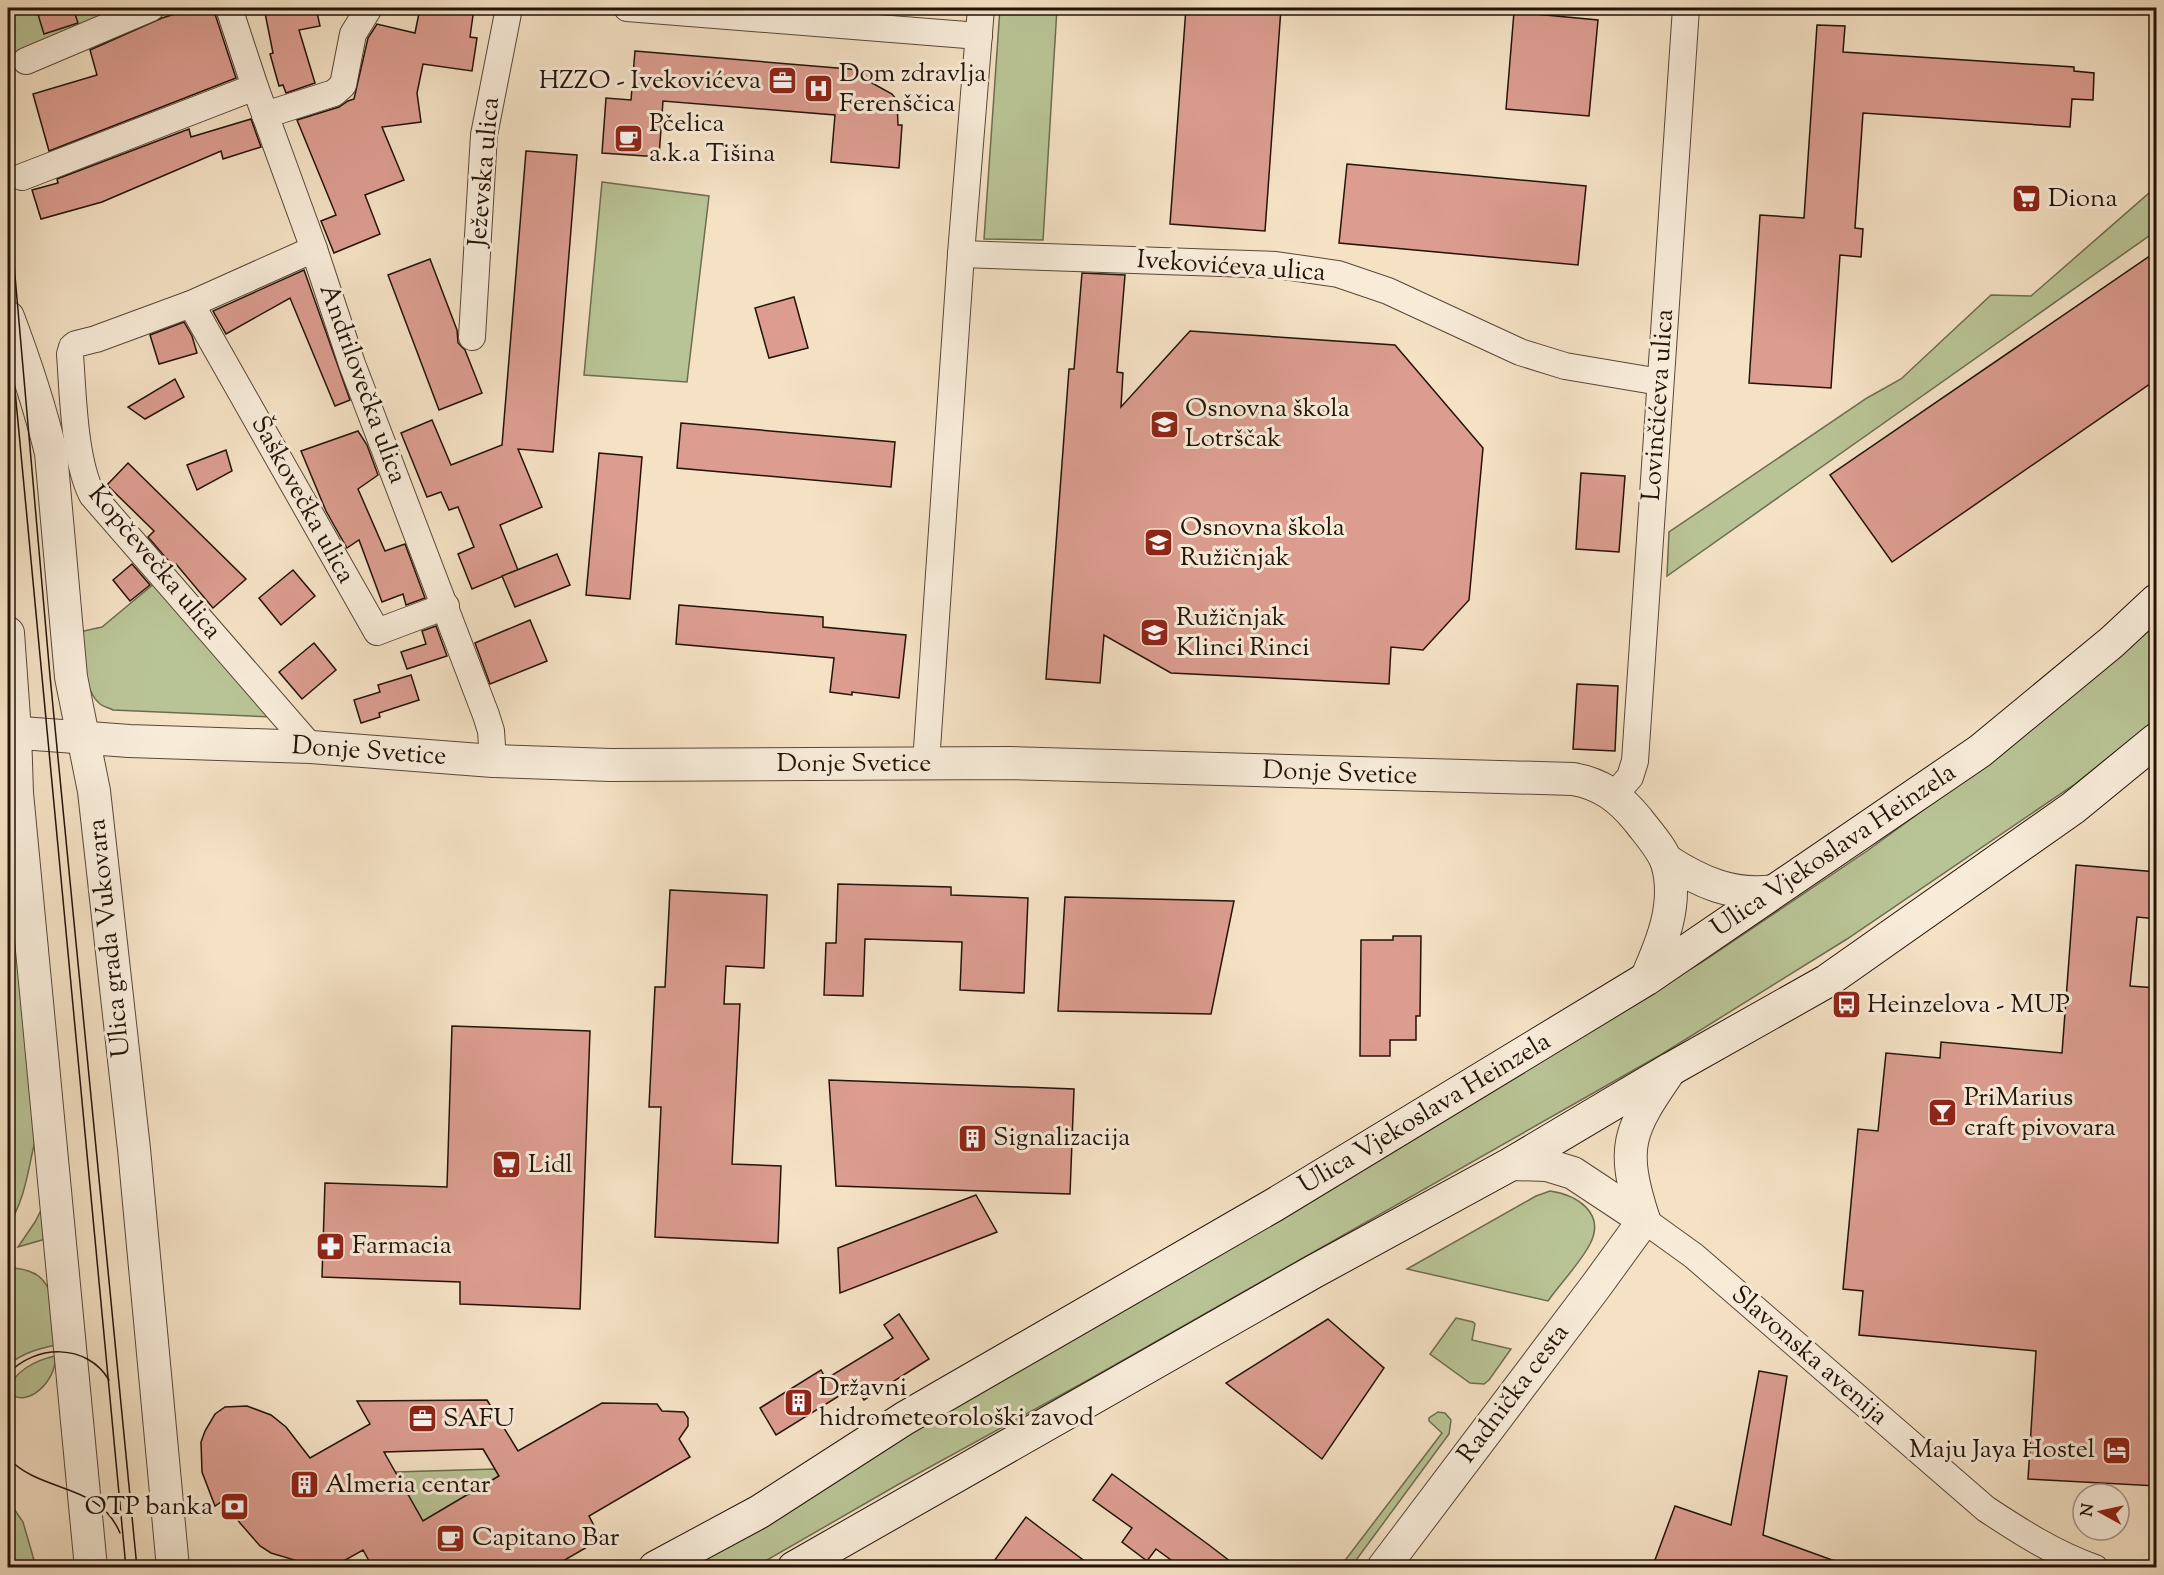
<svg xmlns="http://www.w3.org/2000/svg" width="2164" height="1575" viewBox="0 0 2164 1575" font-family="'Sorts Mill Goudy',serif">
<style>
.green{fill:#b9c496;stroke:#6e6c50;stroke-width:1.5}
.building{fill:#dc9d90;stroke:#231309;stroke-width:1.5;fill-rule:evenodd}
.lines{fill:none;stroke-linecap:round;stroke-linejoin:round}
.minor-casing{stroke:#584738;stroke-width:28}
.tertiary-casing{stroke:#584738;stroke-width:34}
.secondary-casing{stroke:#231309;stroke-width:35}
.minor{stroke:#f8ecd9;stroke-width:26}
.tertiary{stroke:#f8ecd9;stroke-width:32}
.secondary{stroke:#f8ecd9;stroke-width:33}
.tram{stroke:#231309;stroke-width:1.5}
.labels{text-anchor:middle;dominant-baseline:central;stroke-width:6;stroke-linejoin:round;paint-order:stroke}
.poi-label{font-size:26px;fill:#231309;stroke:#f8ecd9;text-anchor:start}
.street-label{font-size:26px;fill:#231309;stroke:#f8ecd9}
</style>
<rect width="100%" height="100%" fill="#f5e2c5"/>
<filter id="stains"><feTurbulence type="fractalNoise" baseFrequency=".00333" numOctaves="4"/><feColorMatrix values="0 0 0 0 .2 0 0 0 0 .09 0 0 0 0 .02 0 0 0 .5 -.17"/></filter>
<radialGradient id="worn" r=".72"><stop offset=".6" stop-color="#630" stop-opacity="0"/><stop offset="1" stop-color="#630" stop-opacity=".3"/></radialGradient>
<g class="green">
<polygon points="8,8 122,8 123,12 8,62"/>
<polygon points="1000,8 1057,8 1043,240 984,239"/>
<polygon points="602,182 709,196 687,382 584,375"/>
<polygon points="2156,187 2156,231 1667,576 1669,532 1867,398 1901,379 1991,295 2031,296"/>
<path d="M156,582l116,135 -159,-7c-4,-2 -9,-3 -13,-6 -16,-12 -18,-53 -21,-72l23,-5z"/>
<polygon points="2156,621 2156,720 2075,784 1847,939 1662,1054 1090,1379 899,1484 755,1567 690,1568 875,1454 1702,962 1867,851 2008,748"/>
<path d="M8,852l27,289c-7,28 -10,60 -27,84z"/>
<path d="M1550,1191c27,4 56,22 40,53 -9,18 -30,40 -42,57l-141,-32 129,-73z"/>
<polygon points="41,1210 44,1238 42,1240 18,1247 35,1222"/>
<path d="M8,1268c51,0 44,38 48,77 -19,4 -33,8 -48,20z"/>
<polygon points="1456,1318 1473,1322 1475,1324 1472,1340 1511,1349 1489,1380 1484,1384 1470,1383 1430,1354"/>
<path d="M55,1356c3,22 -27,55 -47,36 4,-20 28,-32 47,-36z"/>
<polygon points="1438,1412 1445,1413 1451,1420 1449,1434 1351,1567 1340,1567 1442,1433 1429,1421 1429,1418"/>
<polygon points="495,1469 499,1476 423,1521 395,1472"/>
<polygon points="8,1500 23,1522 36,1567 8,1567"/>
</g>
<g class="building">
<polygon points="36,8 73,8 78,23 44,34"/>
<polygon points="176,8 213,8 236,78 49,151 33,94 97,75 90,50 162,18 178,13"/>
<polygon points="264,8 316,8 320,26 299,30 315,83 286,93 283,85 279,86 270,54 273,53"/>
<polygon points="420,8 474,8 470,37 477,38 472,71 423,64 417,93 421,122 382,127 404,180 365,195 380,234 334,253 321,221 336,215 297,120 339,107 348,101 354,99 368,38 377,24 415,33"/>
<polygon points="1186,8 1281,8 1265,231 1170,224"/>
<polygon points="1514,12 1598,20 1589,116 1506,109"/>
<polygon points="1817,25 1845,26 1843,52 2074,67 2074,71 2094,73 2093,100 2072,99 2070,127 1863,113 1855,228 1863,229 1861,257 1840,255 1831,388 1749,383 1760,215 1804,218"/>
<polygon points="635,51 873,71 872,83 892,94 897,100 898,125 902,125 899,168 831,162 835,115 663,101 659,157 602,153 606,98 631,100"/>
<polygon points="251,119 261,147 223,159 221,151 102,202 41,219 32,190 58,183 57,179 189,129 191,137"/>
<polygon points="526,151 577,155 553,452 518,449 542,507 500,525 518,570 472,589 458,554 474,547 458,507 449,510 441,492 427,497 401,433 432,420 451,465 502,445"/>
<polygon points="1347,164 1586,186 1578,265 1339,243"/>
<polygon points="2157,251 2157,379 1892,562 1830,475"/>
<polygon points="430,259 457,330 458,343 465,350 482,393 439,410 388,275"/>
<polygon points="304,270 350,400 335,406 290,298 226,334 213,311"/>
<polygon points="1082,273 1125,275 1117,372 1123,373 1121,407 1190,331 1395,345 1483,448 1469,600 1423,650 1391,647 1389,684 1171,673 1104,635 1100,683 1046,679 1069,369 1074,369"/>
<polygon points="794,297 808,348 769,358 755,308"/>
<polygon points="184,322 192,336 197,353 159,364 150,335"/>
<polygon points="175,379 184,397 145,419 128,407"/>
<polygon points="681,423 895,442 891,487 677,468"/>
<polygon points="358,431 367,445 378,475 358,489 385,551 405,544 425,598 406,605 403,594 382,602 359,540 347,548 326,511 301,451"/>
<polygon points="226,450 232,471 197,490 187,465"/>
<polygon points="599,453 642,457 630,599 586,595"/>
<polygon points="128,463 246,579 213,608 176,564 173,566 148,537 154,531 107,485"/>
<polygon points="1581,473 1625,476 1619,552 1576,549"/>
<polygon points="557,554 570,585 515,607 502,576"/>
<polygon points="132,564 150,585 130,601 113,580"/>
<polygon points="293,570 315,596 281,625 259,598"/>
<polygon points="679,605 823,617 823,627 906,635 899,698 852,692 852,695 830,692 834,658 676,644"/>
<polygon points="530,620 547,661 490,684 475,643"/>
<polygon points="436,626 447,656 407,669 401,652 426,644 422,631"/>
<polygon points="314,643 336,670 302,699 279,672"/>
<polygon points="411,675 419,700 379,713 380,717 361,723 354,700 380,692 378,685"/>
<polygon points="1577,684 1618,686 1615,751 1573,749"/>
<polygon points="2076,865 2157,872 2157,919 2137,917 2130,986 2157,988 2157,1486 2028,1479 2036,1351 1859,1335 1863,1291 1843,1289 1858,1129 1878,1131 1886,1053 1940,1058 1941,1042 2062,1053"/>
<polygon points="838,884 951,887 951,895 1028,898 1024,993 960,990 962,942 865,939 863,996 824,995 826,943 836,943"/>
<polygon points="670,890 767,895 764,968 726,966 724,1004 740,1004 732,1164 781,1166 778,1243 655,1237 661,1107 649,1107 655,987 665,987"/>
<polygon points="1065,897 1234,901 1211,1014 1058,1011"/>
<polygon points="1393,936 1421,936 1420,1016 1416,1016 1416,1040 1390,1040 1390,1056 1360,1056 1361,940 1393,940"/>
<polygon points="452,1026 590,1031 580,1309 460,1304 460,1282 322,1277 325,1183 447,1187"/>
<polygon points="829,1080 1074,1089 1070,1194 836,1186"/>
<polygon points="976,1195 997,1232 840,1293 838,1248"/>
<polygon points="899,1314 929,1359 864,1400 855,1386 776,1435 760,1408 821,1370 826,1379 893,1338 884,1325"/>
<polygon points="1328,1319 1384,1368 1322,1459 1226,1383"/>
<polygon points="1759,1371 1787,1376 1763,1535 1846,1565 1846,1568 1652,1568 1675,1506 1731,1525"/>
<path d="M487,1400l31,51 84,-48 55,1 5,7 22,1 4,6v8l-9,13 11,18 -101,59 12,23 -50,29h-178l-10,-18 -32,18h-30l-3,-7 -27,-8 -11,-7 -20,-23 -16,-23 -9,6 -13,-34 -1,-30 4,-11 10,-17 10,-7 22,-1 24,9 15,12 24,31 60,-34 -13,-23zM483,1449l16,27 -76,45 -39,-69z"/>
<polygon points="1112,1474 1209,1545 1239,1568 1182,1568 1156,1549 1147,1561 1122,1542 1132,1528 1093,1500"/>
<polygon points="1026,1517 1039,1527 1094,1568 989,1568"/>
</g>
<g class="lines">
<defs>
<g id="minor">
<polyline points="229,8 255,87 314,249 352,364 486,715 491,731 493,761"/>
<polyline points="627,8 979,36"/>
<polyline points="26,61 151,8"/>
<polyline points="265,115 334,93 343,85 353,34 369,8"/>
<polyline points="22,177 255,87"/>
<polyline points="961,254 1276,265 1338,274 1388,291 1520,352 1565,366 1660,382"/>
<polyline points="191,304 377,632 446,606"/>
<polyline points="472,337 484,135 509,8"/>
<path d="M311,747l-219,-252c-18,-36 -19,-100 -22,-141l2,-7 4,-3 20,-5 95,-35 123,-55"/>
<polyline points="926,763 961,254 981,8"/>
<polyline points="1614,795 1630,777 1635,761 1686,8"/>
<path d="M1644,1220l50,36 292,253c35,23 69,45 109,59"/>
</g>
<g id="tertiary">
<path d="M8,317c17,45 32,90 43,136l20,224 23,114 40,358 39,419"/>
<polyline points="8,633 15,732 17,793 91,1568"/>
<path d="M8,732l121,9 182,6 182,14 118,4 399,-2 563,16c29,5 47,19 65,41 9,12 24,28 29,43 12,40 -5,80 -21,116"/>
<path d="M1666,860c34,22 67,37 108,31"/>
<polyline points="1511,1164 1547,1165 1573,1173 1644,1220"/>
<path d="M1644,1220c-24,-74 -16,-89 27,-151"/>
<polyline points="1383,1568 1596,1286 1644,1220"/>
</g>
<g id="secondary">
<polyline points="655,1568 759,1512 905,1418 1274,1205 1646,979 1980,751 2112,642 2156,601"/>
<polyline points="794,1568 1313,1272 1511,1164 1671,1069 1827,981 2073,808 2156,740"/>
</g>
</defs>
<use href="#minor" class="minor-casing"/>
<use href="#tertiary" class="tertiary-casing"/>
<use href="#secondary" class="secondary-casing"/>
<use href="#minor" class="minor"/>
<use href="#tertiary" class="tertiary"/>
<use href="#secondary" class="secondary"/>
<g class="tram">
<polyline points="8,196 50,676 137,1568"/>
<polyline points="8,316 126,1568"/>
<path d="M8,1374c27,-30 79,-31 101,6"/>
<path d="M8,1458c34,36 91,24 112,75"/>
</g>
</g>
<defs>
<symbol id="office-square" viewBox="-11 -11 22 22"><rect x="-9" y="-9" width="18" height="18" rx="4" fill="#8f2418" stroke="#f8ecd9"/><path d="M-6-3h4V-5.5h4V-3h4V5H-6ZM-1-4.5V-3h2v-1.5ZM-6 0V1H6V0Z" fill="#fff"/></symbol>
<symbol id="hospital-square" viewBox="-11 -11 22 22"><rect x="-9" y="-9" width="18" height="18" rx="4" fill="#8f2418" stroke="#f8ecd9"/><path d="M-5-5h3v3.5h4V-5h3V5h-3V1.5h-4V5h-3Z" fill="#fff"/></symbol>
<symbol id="cafe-square" viewBox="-11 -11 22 22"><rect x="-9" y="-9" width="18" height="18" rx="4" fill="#8f2418" stroke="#f8ecd9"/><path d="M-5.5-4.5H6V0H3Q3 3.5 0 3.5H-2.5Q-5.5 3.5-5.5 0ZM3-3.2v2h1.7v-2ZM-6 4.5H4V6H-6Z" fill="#fff"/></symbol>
<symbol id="supermarket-square" viewBox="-11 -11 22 22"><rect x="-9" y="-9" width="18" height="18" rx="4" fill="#8f2418" stroke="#f8ecd9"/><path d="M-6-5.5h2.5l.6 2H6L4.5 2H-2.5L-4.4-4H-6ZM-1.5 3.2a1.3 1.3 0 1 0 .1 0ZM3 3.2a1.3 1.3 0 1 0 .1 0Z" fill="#fff"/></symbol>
<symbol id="school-square" viewBox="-11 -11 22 22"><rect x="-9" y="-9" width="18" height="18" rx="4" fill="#8f2418" stroke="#f8ecd9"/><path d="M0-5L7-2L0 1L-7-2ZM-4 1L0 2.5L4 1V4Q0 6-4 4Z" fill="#fff"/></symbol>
<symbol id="bus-square" viewBox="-11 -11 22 22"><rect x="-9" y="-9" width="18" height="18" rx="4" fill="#8f2418" stroke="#f8ecd9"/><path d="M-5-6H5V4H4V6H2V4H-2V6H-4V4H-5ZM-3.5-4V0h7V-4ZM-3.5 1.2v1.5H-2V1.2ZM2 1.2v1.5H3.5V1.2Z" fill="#fff"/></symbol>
<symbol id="bar-square" viewBox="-11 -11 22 22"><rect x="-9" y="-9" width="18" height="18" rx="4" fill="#8f2418" stroke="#f8ecd9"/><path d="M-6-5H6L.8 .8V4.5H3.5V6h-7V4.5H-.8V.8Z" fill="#fff"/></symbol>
<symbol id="building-square" viewBox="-11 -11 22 22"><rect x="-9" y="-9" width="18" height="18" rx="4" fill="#8f2418" stroke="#f8ecd9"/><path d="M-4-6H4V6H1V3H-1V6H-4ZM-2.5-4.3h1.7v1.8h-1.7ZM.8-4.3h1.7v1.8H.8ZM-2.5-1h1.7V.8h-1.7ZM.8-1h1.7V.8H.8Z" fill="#fff"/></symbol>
<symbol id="pharmacy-square" viewBox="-11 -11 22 22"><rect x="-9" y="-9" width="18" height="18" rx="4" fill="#8f2418" stroke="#f8ecd9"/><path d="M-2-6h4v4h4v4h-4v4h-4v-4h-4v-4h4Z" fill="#fff"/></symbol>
<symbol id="hotel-square" viewBox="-11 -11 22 22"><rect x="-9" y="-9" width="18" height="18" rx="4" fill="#8f2418" stroke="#f8ecd9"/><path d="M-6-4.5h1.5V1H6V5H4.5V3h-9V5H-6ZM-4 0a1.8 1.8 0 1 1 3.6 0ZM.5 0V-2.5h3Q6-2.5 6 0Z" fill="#fff"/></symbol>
<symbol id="bank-square" viewBox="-11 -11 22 22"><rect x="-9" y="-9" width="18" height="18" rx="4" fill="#8f2418" stroke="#f8ecd9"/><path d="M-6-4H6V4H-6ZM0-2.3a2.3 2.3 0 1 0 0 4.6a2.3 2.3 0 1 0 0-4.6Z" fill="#fff"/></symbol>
</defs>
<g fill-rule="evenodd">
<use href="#office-square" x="766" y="64" width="33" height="33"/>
<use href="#hospital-square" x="802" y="72" width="33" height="33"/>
<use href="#cafe-square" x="612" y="122" width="33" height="33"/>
<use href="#supermarket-square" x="2010" y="182" width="33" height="33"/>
<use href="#school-square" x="1148" y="408" width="33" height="33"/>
<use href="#school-square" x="1142" y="526" width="33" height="33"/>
<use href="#school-square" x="1138" y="616" width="33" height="33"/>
<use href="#bus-square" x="1830" y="988" width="33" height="33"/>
<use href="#bar-square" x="1926" y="1096" width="33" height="33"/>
<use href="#building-square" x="956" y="1122" width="33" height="33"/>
<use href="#supermarket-square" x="490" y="1148" width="33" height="33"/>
<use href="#pharmacy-square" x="314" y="1230" width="33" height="33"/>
<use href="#building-square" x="782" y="1386" width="33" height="33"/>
<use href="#office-square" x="406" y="1402" width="33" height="33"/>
<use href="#hotel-square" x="2100" y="1434" width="33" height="33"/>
<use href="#building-square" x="288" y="1468" width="33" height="33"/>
<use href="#bank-square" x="218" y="1490" width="33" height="33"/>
<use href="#cafe-square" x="434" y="1522" width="33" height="33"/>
</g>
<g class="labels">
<g class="poi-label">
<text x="839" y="74">Dom zdravlja<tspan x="839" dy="30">Ferenščica</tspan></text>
<text x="761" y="81" text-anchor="end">HZZO - Ivekovićeva</text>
<text x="649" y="124">Pčelica<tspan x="649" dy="30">a.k.a Tišina</tspan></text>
<text x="2048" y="199">Diona</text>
<text x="1185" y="409">Osnovna škola<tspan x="1185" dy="30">Lotrščak</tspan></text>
<text x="1180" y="528">Osnovna škola<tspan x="1180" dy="30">Ružičnjak</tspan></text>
<text x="1176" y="618">Ružičnjak<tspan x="1176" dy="30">Klinci Rinci</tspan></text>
<text x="1867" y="1005">Heinzelova - MUP</text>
<text x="1964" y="1098">PriMarius<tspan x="1964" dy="30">craft pivovara</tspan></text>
<text x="993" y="1138">Signalizacija</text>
<text x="528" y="1165">Lidl</text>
<text x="352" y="1246">Farmacia</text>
<text x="819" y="1388">Državni<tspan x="819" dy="30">hidrometeorološki zavod</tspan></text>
<text x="443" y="1419">SAFU</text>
<text x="2095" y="1450" text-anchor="end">Maju Jaya Hostel</text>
<text x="325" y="1485">Almeria centar</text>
<text x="213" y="1507" text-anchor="end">OTP banka</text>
<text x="472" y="1538">Capitano Bar</text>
</g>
<g class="street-label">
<text transform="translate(485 172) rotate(-85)">Ježevska ulica</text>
<text transform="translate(1231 267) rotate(4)">Ivekovićeva ulica</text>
<text transform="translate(362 384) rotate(70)">Andrilovečka ulica</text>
<text transform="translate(1659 405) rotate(-86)">Lovinčićeva ulica</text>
<text transform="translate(302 500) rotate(61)">Šaškovečka ulica</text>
<text transform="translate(154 563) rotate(50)">Kopčevečka ulica</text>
<text transform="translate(369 752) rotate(4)">Donje Svetice</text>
<text x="854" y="764">Donje Svetice</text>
<text transform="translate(1340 774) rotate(2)">Donje Svetice</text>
<text transform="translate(1834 851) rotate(-34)">Ulica Vjekoslava Heinzela</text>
<text transform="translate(110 938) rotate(-96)">Ulica grada Vukovara</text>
<text transform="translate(1425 1114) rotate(-31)">Ulica Vjekoslava Heinzela</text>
<text transform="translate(1809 1356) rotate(41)">Slavonska avenija</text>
<text transform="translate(1514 1394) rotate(-53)">Radnička cesta</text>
</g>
</g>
<rect width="2164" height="1575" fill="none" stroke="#f5e2c5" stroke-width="30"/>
<rect x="9" y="9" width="2146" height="1557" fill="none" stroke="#231309" stroke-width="3"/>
<rect x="15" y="15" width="2134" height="1545" fill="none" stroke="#231309" stroke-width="1.5"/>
<g transform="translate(2101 1512) rotate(278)"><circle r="28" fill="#f8ecd9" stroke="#a39586" stroke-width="1.5"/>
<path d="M0-4.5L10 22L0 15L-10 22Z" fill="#8f2418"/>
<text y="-9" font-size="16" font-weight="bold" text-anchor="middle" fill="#231309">N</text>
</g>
<rect width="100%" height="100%" filter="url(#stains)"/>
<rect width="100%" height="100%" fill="url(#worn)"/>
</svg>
